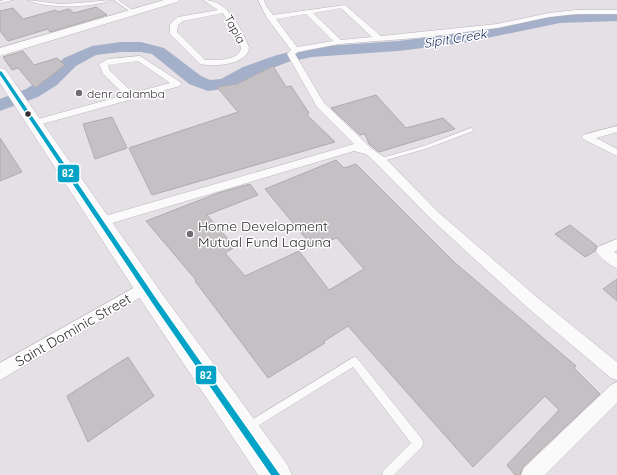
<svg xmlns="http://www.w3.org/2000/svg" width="617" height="475" viewBox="0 0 617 475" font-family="Quicksand,sans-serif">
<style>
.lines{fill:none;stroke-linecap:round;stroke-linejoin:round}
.river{fill:#a4b0ca;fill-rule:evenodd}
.building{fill:#c4c0c4;stroke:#afaaaf}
.service-casing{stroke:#bab6ba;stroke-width:1}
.minor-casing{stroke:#bab6ba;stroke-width:1}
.secondary-casing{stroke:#bab6ba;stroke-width:1}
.primary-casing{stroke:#bab6ba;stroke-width:1}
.service{fill:#fbfafb;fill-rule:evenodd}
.minor{fill:#fbfafb;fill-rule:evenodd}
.secondary{fill:#fbfafb;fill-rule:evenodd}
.primary{fill:#fbfafb;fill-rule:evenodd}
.bus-1-casing{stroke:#fff;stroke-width:3}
.bus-1{fill:#02a3c6;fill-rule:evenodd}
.poi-dot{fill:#716c71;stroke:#fff;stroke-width:1.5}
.bus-dot{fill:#322d32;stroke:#fff;stroke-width:1.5}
.labels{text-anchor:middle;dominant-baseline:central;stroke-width:3;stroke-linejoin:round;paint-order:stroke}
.far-street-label{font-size:12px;fill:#322d32;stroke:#fff}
.far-poi-label{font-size:12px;fill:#322d32;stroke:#fff;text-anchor:start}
.far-water-label{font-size:13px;font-style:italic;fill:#152c59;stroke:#fff}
.poi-label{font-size:14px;fill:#322d32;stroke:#fff;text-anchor:start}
.street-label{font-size:14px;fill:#322d32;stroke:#fff}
.line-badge{stroke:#fff;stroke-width:1.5}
.badge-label{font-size:11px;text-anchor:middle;font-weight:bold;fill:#fff}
</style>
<rect width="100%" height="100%" fill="#e5e0e5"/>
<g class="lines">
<polygon class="river" points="617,13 617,21 560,23 463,43 398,51 312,57 288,62 255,75 231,88 208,91 189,84 152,54 141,52 121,52 96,55 76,66 57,85 38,97 0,111 0,99 26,89 45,77 64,58 92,46 121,42 141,42 164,48 201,76 210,80 221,79 243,67 277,55 312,47 398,41 463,33 560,15"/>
</g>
<g class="building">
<polygon points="96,7 107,15 50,32 48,29 8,41 0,31 0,11 13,8 23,19 56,10 58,12 69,9 74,13"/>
<polygon points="23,51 34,65 57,58 65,65 35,88 18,68 12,70 3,57"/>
<polygon points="273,66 286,87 291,86 309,113 307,115 335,142 152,195 129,148 238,112 217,87 237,84"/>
<polygon points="376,95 406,128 443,118 455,129 379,152 369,144 365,134 360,135 331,108"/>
<polygon points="112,117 127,148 95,159 83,124"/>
<polygon points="0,138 22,172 0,181"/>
<polygon points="336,160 344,168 356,164 454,262 576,366 574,368 600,394 523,467 520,475 515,475 507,465 559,410 545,396 473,467 348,326 323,342 325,343 268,378 195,281 196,280 146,221 218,193 250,184 258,195 207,215 235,247 225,253 245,276 299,251 329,290 364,269 337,238 312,246 265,189"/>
<polygon points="570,225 597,246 595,251 585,257 555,234"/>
<polygon points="617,279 617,301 603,289"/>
<polygon points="128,357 154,396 88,442 67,396"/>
</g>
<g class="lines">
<defs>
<g id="service">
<polygon points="5,0 13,0 0,3 0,1"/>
<path d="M28,0l31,4 20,-1 32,-3c-18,8 -66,9 -83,0z"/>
<polygon points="114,0 118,0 135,12 132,13"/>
<polygon points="471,128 473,129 473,131 428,148 380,162 377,160 378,159 424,146"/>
<polygon points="354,357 357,358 422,439 423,443 422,447 394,475 382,475 383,471 411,443 353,367 251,430 248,432 245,430 243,427 245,424"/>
</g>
<g id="minor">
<path d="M203,0c25,0 37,27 46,47 0,18 -36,20 -49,17l-30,-30v-10l8,-7 40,-7zM223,13l18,34c0,14 -25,13 -36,13l-28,-28 1,-7 5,-4z"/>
<path d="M258,0h6l2,6 7,9 72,-10 36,31 116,-12 52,-11 27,-3h41v4h-41l-27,3 -52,11 -80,10 -78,6 -41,8 -3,2 29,49 48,46 12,8 55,56 100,86 78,63v18l-6,-2 -82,-69 -98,-90 -55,-56 -10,-9 -12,-3 -252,75 -4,-2 -2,-3 2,-3 256,-74 -37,-37 -30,-53 4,-4 -24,-32zM341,8l31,29 -31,3 -28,-27zM306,14l27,27 -36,6 -21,-28z"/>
<path d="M140,56l40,26 1,2 -1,2 -145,40 -5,-3 1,-2 94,-26 -22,-21 -4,-10 9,-5zM138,61l32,22 -37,10 -23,-22 -2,-6z"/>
<polygon points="617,126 617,132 596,138 617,149 617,156 583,139 582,137 583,135"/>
<path d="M617,239v11l-3,2 3,2v14c-8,-3 -17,-10 -21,-17l2,-4z"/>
<polygon points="146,281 151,283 153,287 151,291 0,380 0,363"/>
<polygon points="617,382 617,403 545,475 521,475 524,468 611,385"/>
</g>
<polygon id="secondary" points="164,0 179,0 177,2 0,56 0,48"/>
<polygon id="primary" points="0,68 5,69 163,295 287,464 292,475 258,475 147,309 0,83"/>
</defs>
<use href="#service" class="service-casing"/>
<use href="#minor" class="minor-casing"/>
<use href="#secondary" class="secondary-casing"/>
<use href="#primary" class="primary-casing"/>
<use href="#service" class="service"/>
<use href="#minor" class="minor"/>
<use href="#secondary" class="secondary"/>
<use href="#primary" class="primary"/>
<defs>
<polygon id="bus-1" points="0,71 2,72 157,300 280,475 271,475 153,304 0,75"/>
</defs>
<use href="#bus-1" class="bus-1-casing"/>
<use href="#bus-1" class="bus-1"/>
</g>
<g class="poi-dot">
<circle cx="79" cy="93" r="4"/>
<circle cx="190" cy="234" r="4"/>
</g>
<circle class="bus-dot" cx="28" cy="114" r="3.5"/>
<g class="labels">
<g class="far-street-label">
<text transform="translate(235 29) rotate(61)">Tapia</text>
</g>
<g class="far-poi-label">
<text x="87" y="93">denr calamba</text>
</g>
<g class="far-water-label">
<text transform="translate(455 38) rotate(-9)">Sipit Creek</text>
</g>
<g class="poi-label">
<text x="198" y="226">Home Development<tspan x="198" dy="16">Mutual Fund Laguna</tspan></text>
</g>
<g class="street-label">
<text transform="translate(73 330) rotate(-30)">Saint Dominic Street</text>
</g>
</g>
<g class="line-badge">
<rect x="57" y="164" width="23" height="19" rx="4" fill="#02a3c6"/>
<rect x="195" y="365" width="22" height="20" rx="4" fill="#02a3c6"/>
</g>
<g class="badge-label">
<text x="68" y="177">82</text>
<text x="206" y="379">82</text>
</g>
</svg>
